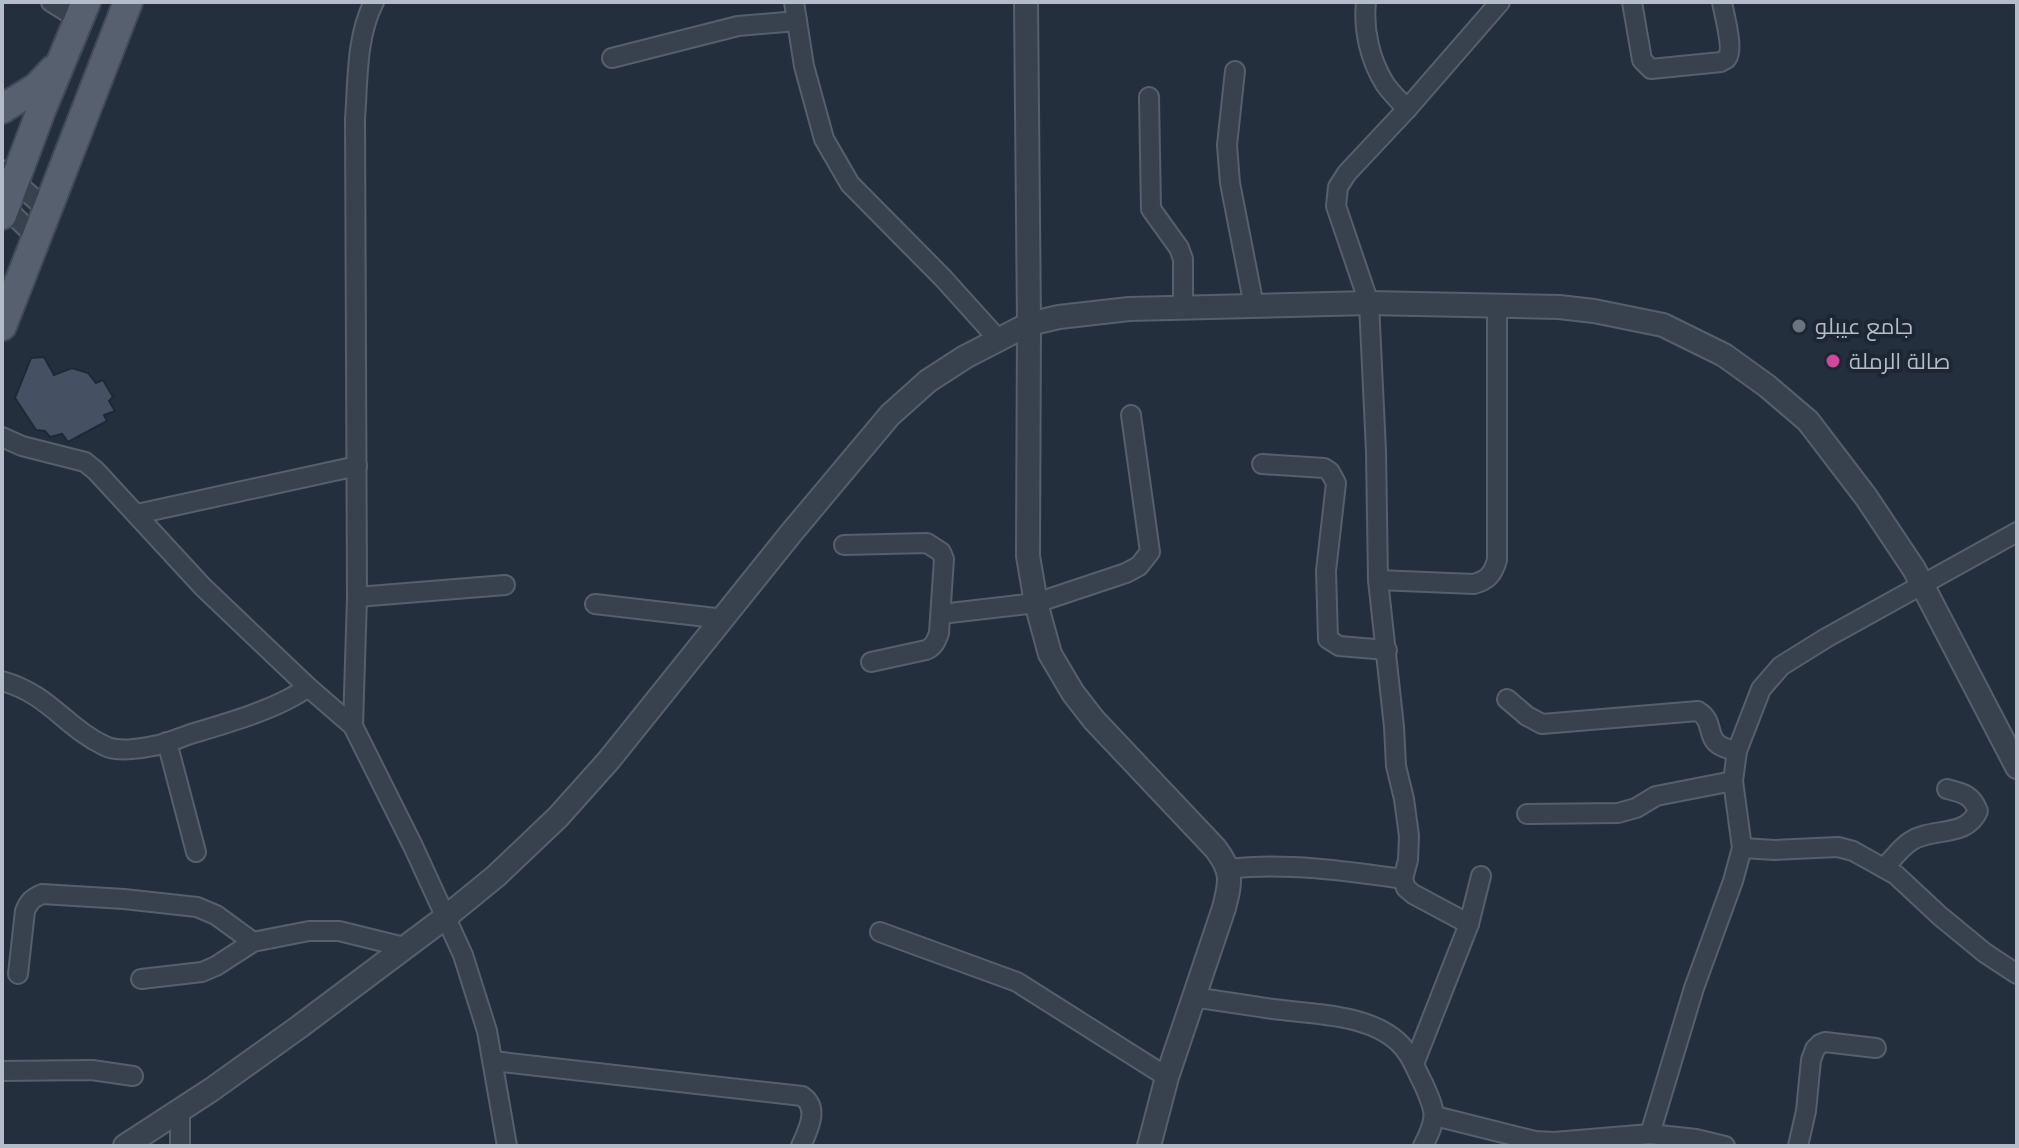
<svg xmlns="http://www.w3.org/2000/svg" width="2019" height="1148" viewBox="0 0 2019 1148" font-family="Poppins,Cairo,sans-serif">
<style>
.building{fill:#455162;stroke:#1f2835;stroke-width:2}
.lines{fill:none;stroke-linecap:round;stroke-linejoin:round}
.minor-casing{stroke:#565f6c;stroke-width:22}
.tertiary-casing{stroke:#565f6c;stroke-width:26}
.primary-casing{stroke:#414a57;stroke-width:32}
.minor{stroke:#38414e;stroke-width:18}
.tertiary{stroke:#38414e;stroke-width:22}
.primary{stroke:#56606e;stroke-width:28}
.worship-dot{fill:#6b7280;stroke:#1d2633;stroke-width:3}
.hotel-dot{fill:#d1479c;stroke:#1d2633;stroke-width:3}
.labels{text-anchor:middle;dominant-baseline:central;stroke-width:8;stroke-linejoin:round;paint-order:stroke}
.poi-label{font-size:22px;fill:#b4bcc9;stroke:#1d2633;text-anchor:start}
</style>
<rect width="100%" height="100%" fill="#242f3e"/>
<polygon class="building" points="44,357 54,375 72,368 88,373 96,383 103,380 113,397 109,401 115,411 104,415 107,421 68,442 62,434 50,437 45,431 36,430 15,398 31,358"/>
<g class="lines">
<defs>
<g id="minor">
<polyline points="51,2 78,19"/>
<polyline points="794,2 804,66 824,139 850,184 943,278 998,339"/>
<path d="M1366,2c-3,28 4,58 19,82 6,9 15,17 22,25"/>
<path d="M1632,2l10,58 9,9 70,-7c2,-2 5,-2 6,-4 7,-9 -3,-44 -5,-56"/>
<polyline points="612,58 738,26 797,21"/>
<polyline points="1235,71 1227,145 1230,183 1254,306"/>
<polyline points="1149,97 1151,209 1179,248 1183,259 1183,307"/>
<polyline points="2,170 46,209"/>
<polyline points="2,204 37,238"/>
<polyline points="2,437 22,446 85,462 96,471 203,587 308,687 353,726 413,846 463,955 487,1031 507,1146"/>
<polyline points="1262,464 1324,468 1330,472 1336,483 1326,571 1328,639 1339,646 1387,650"/>
<polyline points="137,514 357,466"/>
<path d="M844,545l83,-2 14,9 3,7 -5,74c-3,8 -5,14 -13,17l-55,12"/>
<path d="M1378,580l96,4c14,-4 19,-10 23,-24v-254"/>
<polyline points="357,597 505,585"/>
<polyline points="595,604 724,619"/>
<polyline points="941,614 1036,603 1126,573 1139,566 1150,552 1131,415"/>
<path d="M2,681c47,13 63,46 103,65 12,6 35,3 48,0 14,-2 28,-9 41,-13 34,-10 86,-25 114,-46"/>
<path d="M1507,699l20,17 15,8 156,-13c22,14 0,33 39,40"/>
<path d="M353,726l4,-129 -2,-478c3,-39 1,-82 19,-117"/>
<polyline points="167,742 196,852"/>
<polyline points="1527,814 1618,813 1636,808 1656,796 1733,781"/>
<polyline points="1742,848 1775,850 1838,847 1853,851 1896,875 1940,916 1985,953 2017,974"/>
<path d="M1884,868c8,-8 17,-21 27,-27 22,-14 55,-3 67,-30 -6,-16 -15,-18 -31,-22"/>
<path d="M1228,869c56,-7 119,2 175,10"/>
<polyline points="1469,924 1413,894 1406,888 1403,879 1408,860 1409,836 1404,799 1396,766 1394,727 1378,580 1376,451 1369,303 1336,206 1338,187 1347,173 1407,109 1500,2"/>
<polyline points="880,932 1017,982 1167,1077"/>
<path d="M18,974l7,-63c4,-10 8,-13 17,-17l82,5 73,8 19,8 37,27"/>
<polyline points="141,979 202,972 216,966 253,942 309,931 339,931 404,947"/>
<path d="M1193,997c27,4 53,8 80,12 39,5 94,5 124,32 13,11 18,27 26,42 13,29 15,34 0,63"/>
<path d="M493,1061l309,35c18,12 6,34 -1,50"/>
<polyline points="1414,1064 1469,924 1481,876"/>
<polyline points="2,1071 92,1070 133,1076"/>
<polyline points="1435,1116 1535,1141 1554,1142 1650,1134 1696,1139 1725,1146"/>
<polyline points="1650,1134 1694,988 1733,881 1742,848 1733,781 1737,751 1761,689 1781,666 1826,638 2017,532"/>
<polyline points="180,1146 180,1111"/>
<polyline points="1798,1146 1806,1111 1811,1060 1815,1049 1820,1044 1825,1042 1876,1048"/>
</g>
<g id="tertiary">
<path d="M1026,2l3,322 -1,232 8,47 14,51 23,39 21,27 121,128c18,23 16,33 9,60l-57,169 -18,69"/>
<polyline points="125,1146 211,1090 299,1027 447,916 496,876 558,817 609,760 792,532 890,415 928,381 965,357 1029,324 1059,317 1129,309 1369,303 1559,307 1594,311 1663,325 1724,355 1767,386 1808,421 1866,497 1914,569 2017,767"/>
</g>
<g id="primary">
<polyline points="2,109 37,87 53,70"/>
<polyline points="2,215 42,108 86,2"/>
<polyline points="2,326 128,2"/>
</g>
</defs>
<use href="#minor" class="minor-casing"/>
<use href="#tertiary" class="tertiary-casing"/>
<use href="#primary" class="primary-casing"/>
<use href="#minor" class="minor"/>
<use href="#tertiary" class="tertiary"/>
<use href="#primary" class="primary"/>
</g>
<circle class="worship-dot" cx="1799" cy="326" r="8"/>
<circle class="hotel-dot" cx="1833" cy="361" r="8"/>
<g class="labels">
<g class="poi-label">
<text x="1815" y="326">جامع عيبلو</text>
<text x="1849" y="361">صالة الرملة</text>
</g>
</g>
<rect width="2019" height="1148" fill="none" stroke="#b4bcc9" stroke-width="8"/>
</svg>
